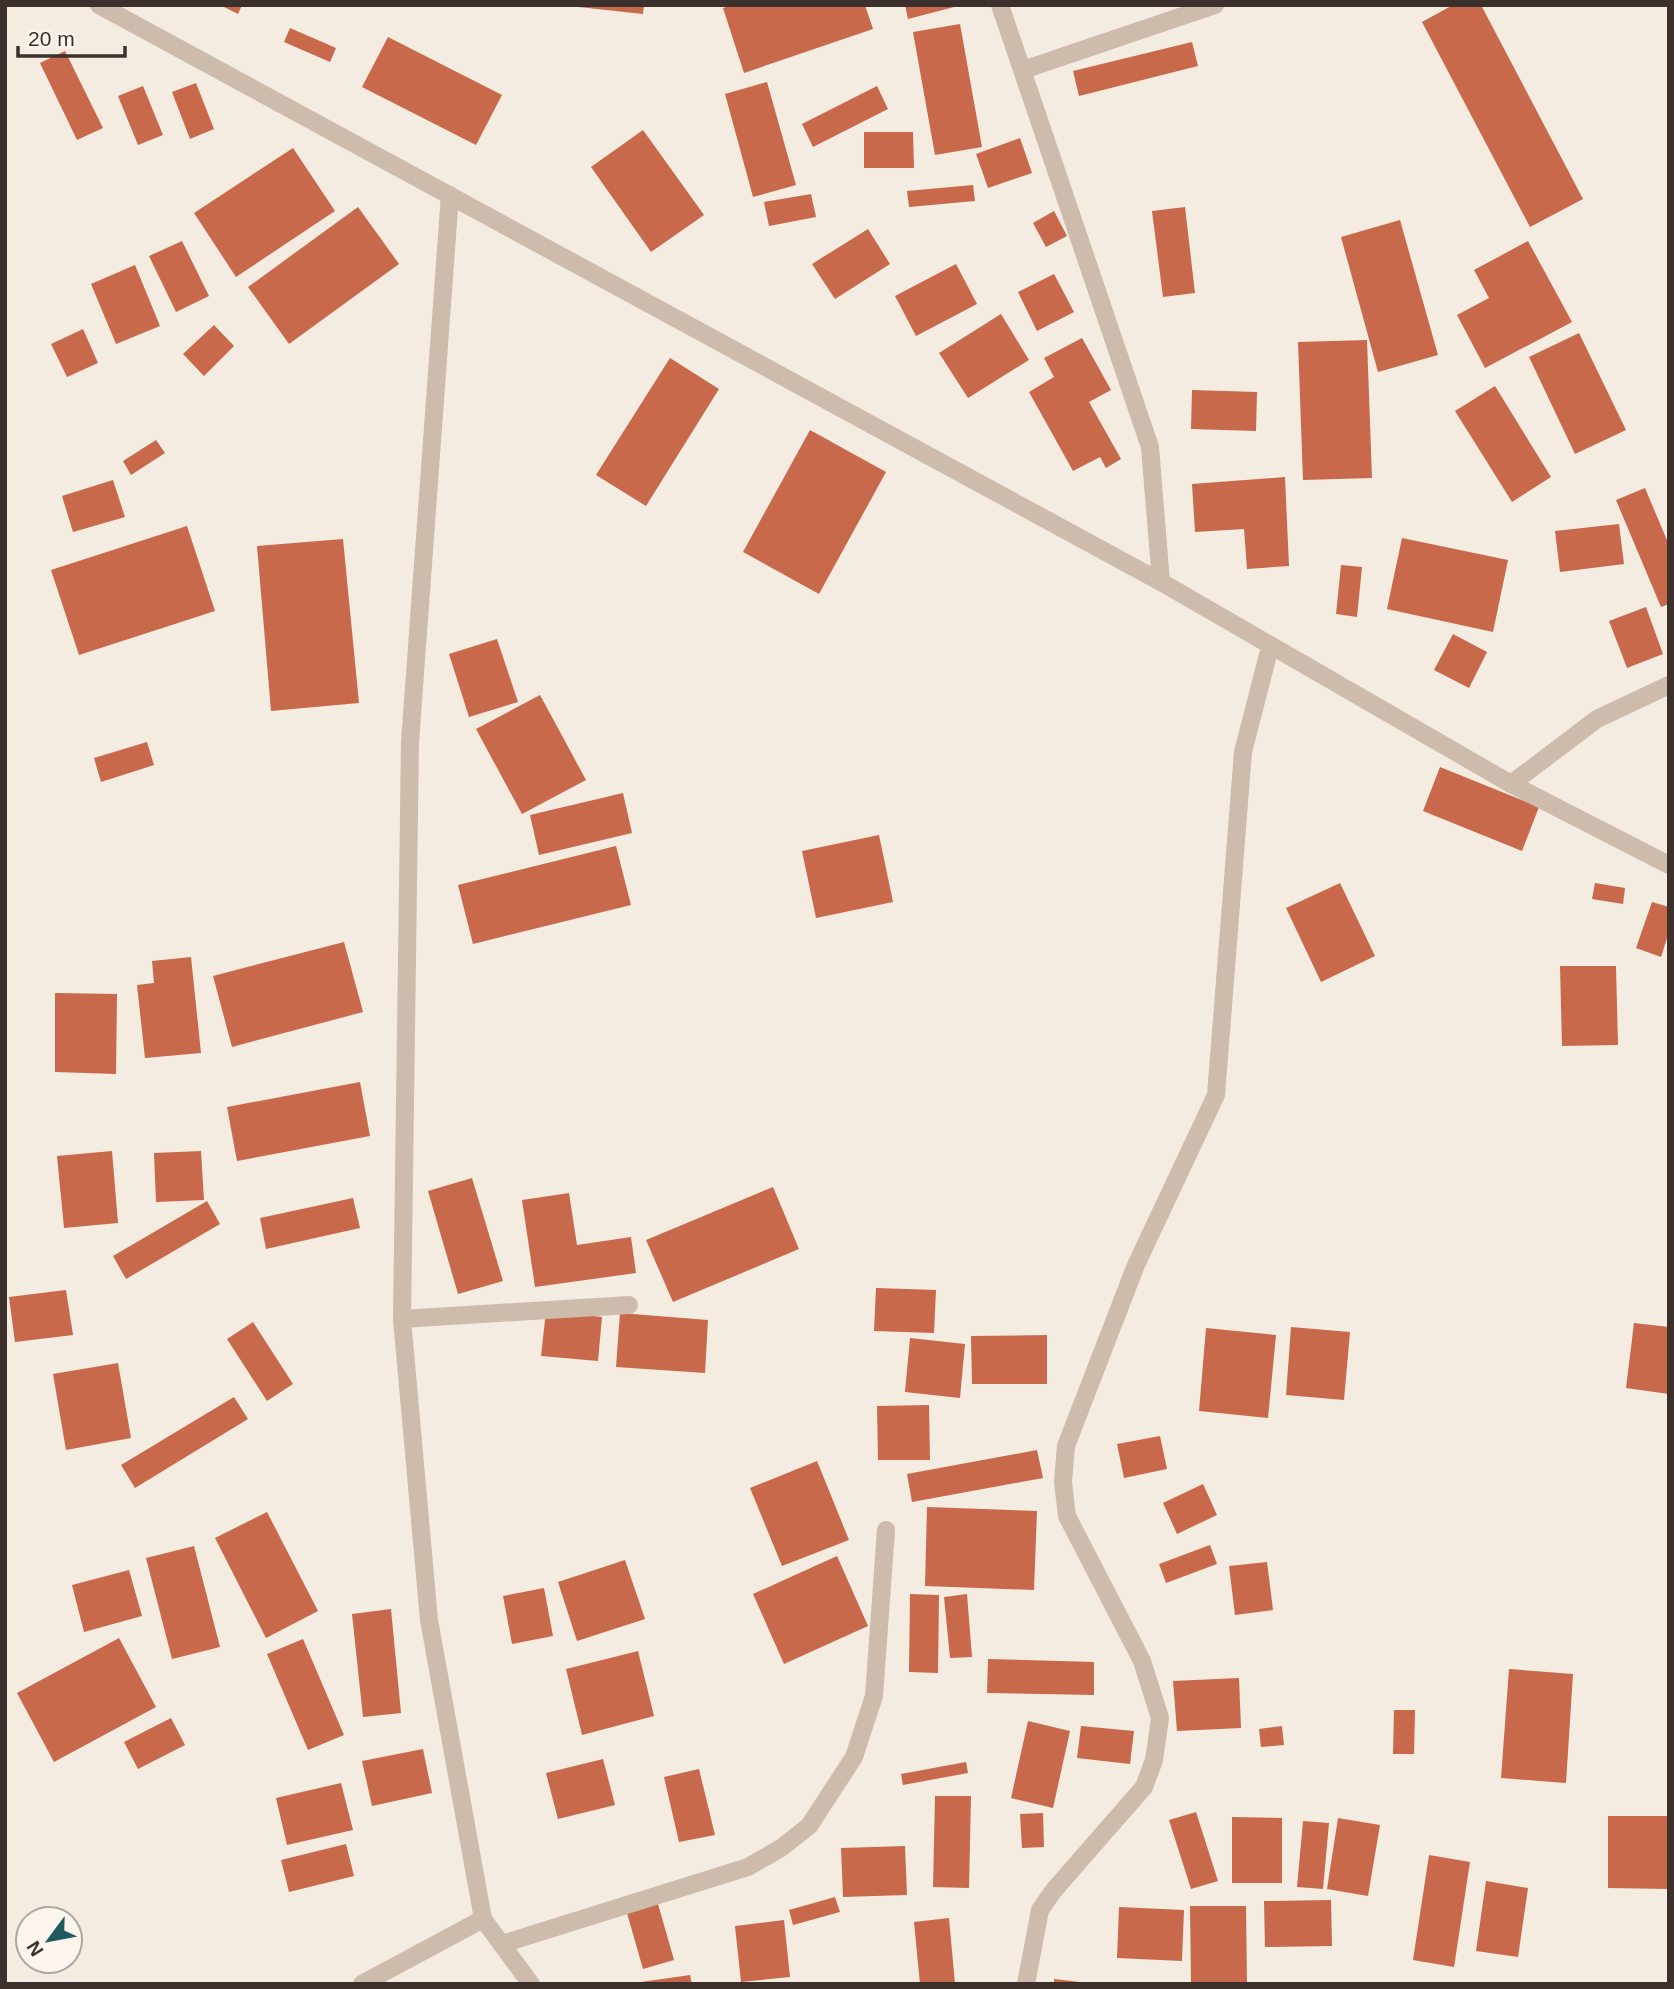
<svg xmlns="http://www.w3.org/2000/svg" width="1674" height="1989" viewBox="0 0 1674 1989" font-family="Helvetica,sans-serif">
<style>
.building{fill:#c8694b}
.lines{fill:none;stroke-linecap:round;stroke-linejoin:round}
.minor{stroke:#cdbbac;stroke-width:18}
.tertiary{stroke:#cdbbac;stroke-width:18}
</style>
<rect width="100%" height="100%" fill="#f4ebe1"/>
<g class="building">
<polygon points="220,5 242,5 238,14"/>
<polygon points="560,5 644,5 643,14"/>
<polygon points="732,5 865,5 873,29 744,73 723,8"/>
<polygon points="905,5 958,5 958,6 908,19"/>
<polygon points="1453,5 1481,5 1583,199 1530,227 1422,22"/>
<polygon points="960,24 982,147 935,155 913,32"/>
<polygon points="290,28 336,48 330,62 284,42"/>
<polygon points="388,37 502,95 476,145 362,87"/>
<polygon points="1192,42 1198,66 1079,96 1073,71"/>
<polygon points="65,51 103,128 77,140 40,63"/>
<polygon points="767,82 796,185 753,197 725,94"/>
<polygon points="196,83 214,129 190,139 172,92"/>
<polygon points="143,86 163,135 138,145 118,96"/>
<polygon points="877,86 888,109 813,147 802,124"/>
<polygon points="643,130 704,215 651,252 591,167"/>
<polygon points="864,132 913,132 914,168 864,168"/>
<polygon points="1020,138 1032,173 988,188 976,154"/>
<polygon points="293,148 335,211 236,277 194,213"/>
<polygon points="973,185 975,201 909,207 907,191"/>
<polygon points="811,194 816,217 769,226 764,202"/>
<polygon points="358,207 399,264 289,344 248,287"/>
<polygon points="1185,207 1195,293 1163,297 1152,211"/>
<polygon points="1054,211 1067,236 1046,247 1033,223"/>
<polygon points="1400,220 1438,355 1378,372 1341,237"/>
<polygon points="868,229 890,264 835,299 812,264"/>
<polygon points="182,241 209,296 176,312 149,256"/>
<polygon points="1528,241 1572,322 1485,368 1457,315 1489,298 1474,270"/>
<polygon points="956,264 977,304 916,336 895,296"/>
<polygon points="135,265 160,326 116,344 91,284"/>
<polygon points="1054,274 1074,312 1037,331 1018,292"/>
<polygon points="1001,314 1029,360 968,398 939,353"/>
<polygon points="214,325 234,346 204,376 183,354"/>
<polygon points="83,329 98,363 67,377 51,344"/>
<polygon points="1579,333 1626,430 1575,454 1529,357"/>
<polygon points="1082,338 1111,390 1089,402 1121,459 1106,468 1100,457 1073,471 1029,392 1054,377 1044,358"/>
<polygon points="1367,340 1372,478 1303,480 1298,342"/>
<polygon points="670,358 719,389 646,506 596,475"/>
<polygon points="1495,386 1551,477 1512,502 1455,411"/>
<polygon points="1192,390 1257,392 1256,431 1191,429"/>
<polygon points="810,430 886,472 819,594 743,552"/>
<polygon points="156,440 165,453 131,475 123,461"/>
<polygon points="1285,477 1289,566 1247,569 1244,529 1195,532 1192,484"/>
<polygon points="113,480 125,517 73,532 62,496"/>
<polygon points="1645,488 1669,545 1669,604 1661,607 1616,500"/>
<polygon points="1619,524 1624,564 1560,572 1555,531"/>
<polygon points="187,526 215,611 79,655 51,570"/>
<polygon points="1402,538 1508,560 1493,632 1387,609"/>
<polygon points="343,539 359,703 271,711 257,546"/>
<polygon points="1341,565 1362,567 1357,617 1336,614"/>
<polygon points="1646,607 1663,654 1627,668 1609,621"/>
<polygon points="1453,634 1487,652 1469,688 1434,670"/>
<polygon points="497,639 518,702 469,717 449,654"/>
<polygon points="540,695 586,780 522,814 476,729"/>
<polygon points="147,742 154,765 101,782 94,758"/>
<polygon points="1440,767 1539,807 1522,851 1423,811"/>
<polygon points="623,793 632,833 539,855 530,815"/>
<polygon points="879,835 893,902 816,918 802,851"/>
<polygon points="616,846 631,905 473,944 458,885"/>
<polygon points="1340,883 1375,956 1321,982 1286,908"/>
<polygon points="1595,883 1625,888 1623,904 1592,899"/>
<polygon points="1652,902 1669,907 1669,932 1661,957 1636,948"/>
<polygon points="344,942 363,1012 232,1047 213,976"/>
<polygon points="191,957 201,1053 145,1058 137,985 154,983 152,961"/>
<polygon points="1560,966 1616,966 1618,1045 1562,1046"/>
<polygon points="55,993 117,994 116,1074 55,1072"/>
<polygon points="360,1082 370,1136 237,1161 227,1107"/>
<polygon points="112,1151 118,1223 64,1228 57,1156"/>
<polygon points="201,1151 204,1200 156,1202 154,1153"/>
<polygon points="472,1178 503,1281 458,1294 428,1191"/>
<polygon points="773,1187 799,1249 673,1302 646,1240"/>
<polygon points="569,1193 577,1245 631,1237 636,1273 535,1287 522,1200"/>
<polygon points="353,1198 360,1228 266,1249 260,1218"/>
<polygon points="207,1201 220,1224 126,1279 113,1256"/>
<polygon points="876,1288 936,1290 934,1333 874,1331"/>
<polygon points="66,1290 73,1335 15,1342 9,1297"/>
<polygon points="546,1311 602,1317 598,1361 541,1356"/>
<polygon points="620,1313 708,1320 705,1373 616,1367"/>
<polygon points="253,1322 293,1384 267,1401 227,1339"/>
<polygon points="1634,1323 1669,1327 1669,1394 1626,1388"/>
<polygon points="1291,1327 1350,1332 1344,1400 1286,1395"/>
<polygon points="1206,1328 1276,1335 1268,1418 1199,1411"/>
<polygon points="1047,1335 1047,1384 972,1384 971,1336"/>
<polygon points="910,1338 965,1344 960,1398 905,1392"/>
<polygon points="118,1363 131,1438 66,1450 53,1374"/>
<polygon points="234,1397 248,1419 135,1488 121,1465"/>
<polygon points="929,1405 930,1460 878,1460 877,1406"/>
<polygon points="1160,1436 1167,1469 1124,1478 1117,1444"/>
<polygon points="1037,1450 1043,1478 912,1502 907,1474"/>
<polygon points="817,1461 849,1540 782,1566 750,1488"/>
<polygon points="1203,1484 1217,1515 1177,1534 1163,1503"/>
<polygon points="927,1507 1037,1511 1034,1590 925,1586"/>
<polygon points="267,1512 318,1611 266,1638 215,1538"/>
<polygon points="1210,1545 1217,1564 1166,1583 1159,1564"/>
<polygon points="194,1546 220,1647 172,1659 146,1558"/>
<polygon points="837,1556 868,1626 784,1664 753,1594"/>
<polygon points="625,1560 645,1619 577,1641 558,1582"/>
<polygon points="1267,1562 1273,1610 1235,1615 1229,1566"/>
<polygon points="129,1570 142,1616 84,1632 72,1585"/>
<polygon points="544,1588 553,1636 512,1644 503,1596"/>
<polygon points="910,1594 939,1595 938,1673 909,1672"/>
<polygon points="967,1594 972,1657 950,1658 944,1597"/>
<polygon points="391,1609 401,1713 363,1717 352,1614"/>
<polygon points="119,1638 156,1707 54,1762 17,1693"/>
<polygon points="303,1639 344,1735 308,1750 267,1654"/>
<polygon points="638,1651 654,1716 582,1735 566,1669"/>
<polygon points="988,1659 1094,1662 1094,1695 987,1693"/>
<polygon points="1509,1669 1573,1674 1566,1783 1501,1778"/>
<polygon points="1239,1678 1241,1728 1177,1731 1173,1681"/>
<polygon points="1394,1710 1415,1710 1414,1754 1393,1754"/>
<polygon points="171,1718 185,1745 138,1769 124,1742"/>
<polygon points="1028,1721 1070,1731 1053,1808 1011,1798"/>
<polygon points="1081,1726 1134,1731 1130,1764 1077,1758"/>
<polygon points="1282,1726 1284,1745 1261,1747 1259,1729"/>
<polygon points="423,1749 432,1793 372,1806 362,1761"/>
<polygon points="603,1759 615,1805 558,1819 546,1773"/>
<polygon points="966,1762 968,1773 903,1785 901,1774"/>
<polygon points="699,1769 715,1835 679,1842 664,1777"/>
<polygon points="341,1783 353,1830 287,1845 276,1798"/>
<polygon points="935,1796 971,1796 969,1888 933,1887"/>
<polygon points="1196,1812 1218,1881 1191,1889 1169,1820"/>
<polygon points="1043,1813 1044,1847 1022,1848 1020,1814"/>
<polygon points="1608,1816 1669,1816 1669,1889 1608,1888"/>
<polygon points="1232,1817 1282,1818 1282,1883 1232,1883"/>
<polygon points="1338,1818 1380,1825 1368,1896 1327,1889"/>
<polygon points="1303,1821 1329,1823 1323,1889 1297,1887"/>
<polygon points="346,1844 354,1876 289,1892 281,1860"/>
<polygon points="905,1846 907,1895 843,1897 841,1848"/>
<polygon points="1429,1855 1470,1862 1454,1967 1413,1960"/>
<polygon points="1486,1881 1528,1888 1518,1957 1476,1951"/>
<polygon points="835,1897 840,1912 793,1925 789,1910"/>
<polygon points="1331,1900 1332,1946 1265,1947 1264,1901"/>
<polygon points="658,1904 674,1960 643,1969 627,1913"/>
<polygon points="1190,1906 1246,1906 1247,1984 1191,1984"/>
<polygon points="1119,1907 1184,1910 1182,1961 1117,1958"/>
<polygon points="949,1918 955,1984 920,1984 914,1922"/>
<polygon points="784,1920 790,1977 741,1982 735,1926"/>
<polygon points="690,1975 692,1984 642,1984 641,1982"/>
<polygon points="1054,1979 1080,1982 1080,1984 1054,1984"/>
</g>
<g class="lines">
<g class="minor">
<polyline points="1000,5 1150,447 1161,582"/>
<polyline points="1023,70 1215,5"/>
<polyline points="450,195 410,742 402,1319 429,1620 483,1919 531,1984"/>
<polyline points="1511,784 1597,719 1669,685"/>
<polyline points="402,1319 629,1305"/>
<polyline points="502,1944 748,1867 781,1848 809,1826 854,1757 874,1696 886,1530"/>
<polyline points="362,1984 483,1919"/>
<polyline points="1026,1984 1040,1910 1054,1890 1144,1787 1154,1760 1160,1718 1142,1661 1067,1516 1063,1482 1066,1446 1136,1265 1216,1095 1243,752 1270,647"/>
</g>
<polyline class="tertiary" points="99,5 1161,582 1511,784 1669,865"/>
</g>
<rect width="1674" height="1989" fill="none" stroke="#3b302b" stroke-width="14"/>
<g transform="translate(49 1940) rotate(238)"><circle r="33" fill="#fbf5ee" stroke="#aea6a0" stroke-width="2"/>
<path d="M0-5L12 26L0 18L-12 26Z" fill="#1f5a5e"/>
<text y="-10" font-size="19" font-weight="bold" text-anchor="middle" fill="#3b302b">N</text>
</g>
<path d="M18 46v10h107v-10" fill="none" stroke="#3b302b" stroke-width="3.5"/>
<text x="28" y="46" font-size="21" fill="#3b302b" stroke="#fbf5ee" stroke-width="5" paint-order="stroke">20 m</text>
</svg>
